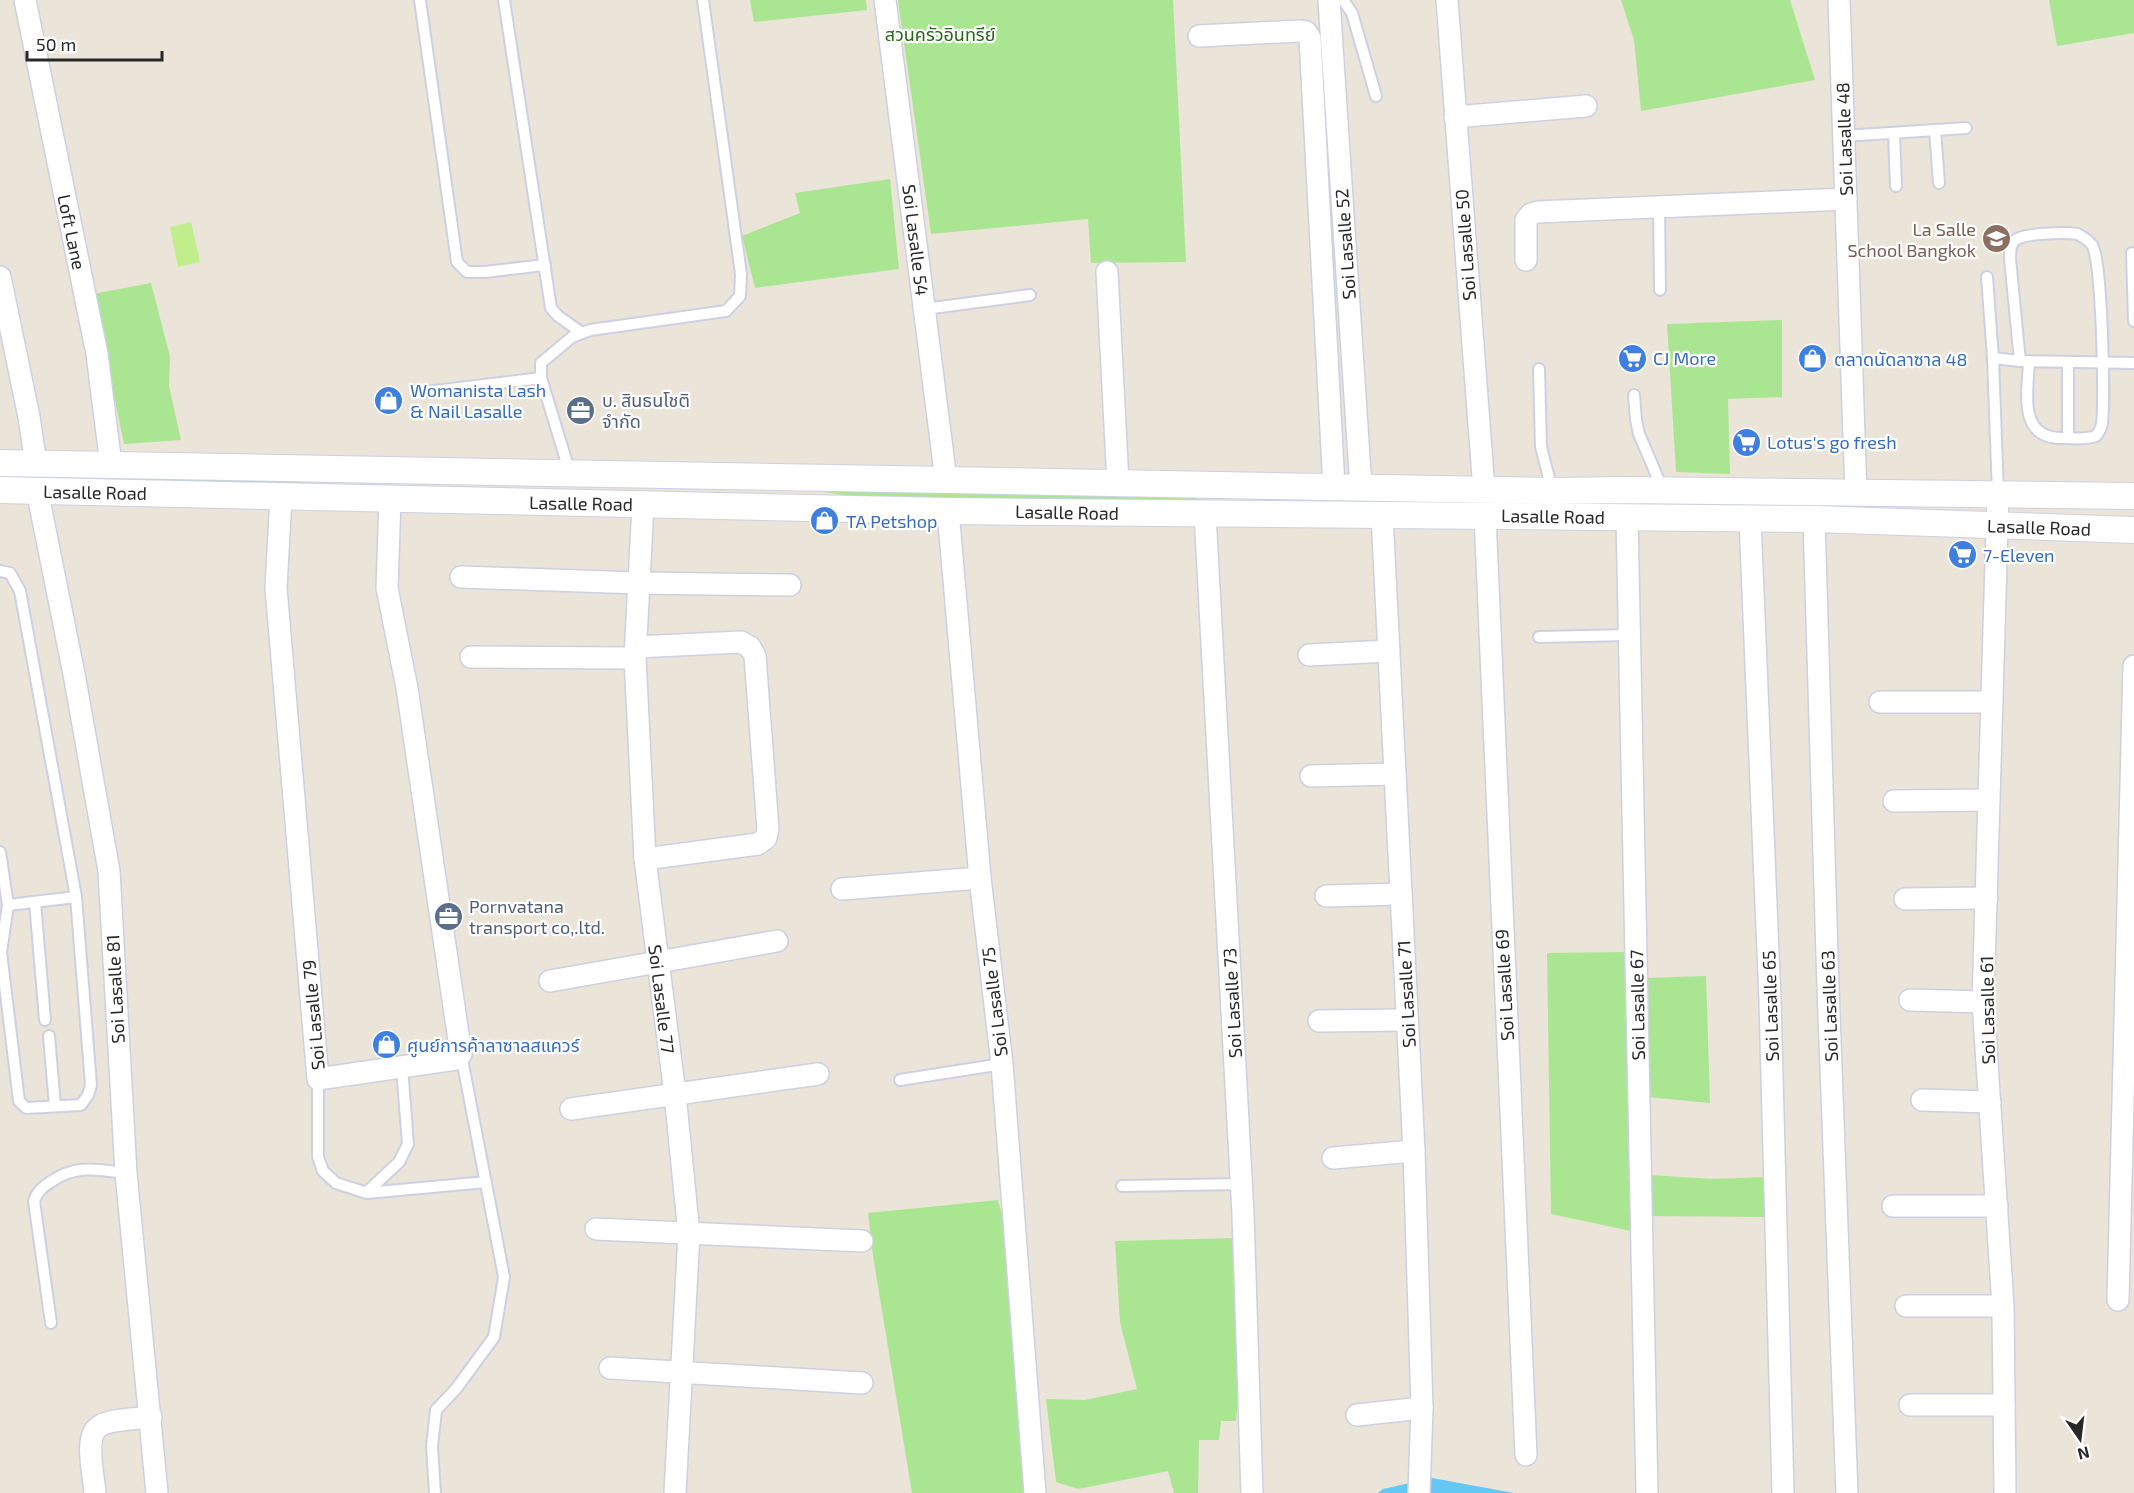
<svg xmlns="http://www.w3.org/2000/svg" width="2134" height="1493" viewBox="0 0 2134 1493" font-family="'Exo 2','Noto Sans Thai',sans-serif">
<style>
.green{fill:#aae691}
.pitch{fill:#c0ee8b}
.water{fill:#64c8f5}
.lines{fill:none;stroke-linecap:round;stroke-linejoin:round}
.service-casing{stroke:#cdd0e2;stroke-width:14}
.minor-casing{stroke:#cdd0e2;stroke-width:24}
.tertiary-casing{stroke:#cdd0e2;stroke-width:28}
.service{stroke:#fff;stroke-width:10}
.minor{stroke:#fff;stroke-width:21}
.tertiary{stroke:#fff;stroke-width:26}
.labels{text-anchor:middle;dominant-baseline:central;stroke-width:4.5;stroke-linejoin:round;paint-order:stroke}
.park-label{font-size:18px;fill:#236715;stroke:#fff}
.street-label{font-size:18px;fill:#282828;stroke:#fff}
.education-label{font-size:18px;fill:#785e54;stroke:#fff;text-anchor:end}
.shop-label{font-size:18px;fill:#366cbe;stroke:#fff;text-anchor:start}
.service-label{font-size:18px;fill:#4e5e75;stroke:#fff;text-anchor:start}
</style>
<rect width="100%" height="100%" fill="#ebe4d8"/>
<g class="green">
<polygon points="750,0 866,0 867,10 754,22"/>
<polygon points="898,0 1173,0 1186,262 1091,263 1088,219 931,234"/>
<polygon points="1621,0 1790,0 1815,80 1641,111 1634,40"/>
<polygon points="2049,0 2134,0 2134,33 2057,46"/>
<polygon points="890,179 899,269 755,288 742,236 800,213 795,193"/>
<polygon points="151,283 170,357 169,386 181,440 124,444 93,294"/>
<polygon points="1782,320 1782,397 1728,399 1730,474 1676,472 1667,324"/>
<polygon points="139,477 276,479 333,486 157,484"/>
<polygon points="811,487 1168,495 1215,501 1304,503 865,498 811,490"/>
<polygon points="1624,952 1631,1231 1551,1214 1547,953"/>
<polygon points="1706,976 1710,1103 1647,1097 1646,978"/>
<polygon points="1651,1175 1712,1179 1767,1177 1766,1217 1649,1216"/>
<polygon points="998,1200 1003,1219 1020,1392 1028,1493 912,1493 873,1256 868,1213"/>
<polygon points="1237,1238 1242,1357 1236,1421 1221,1421 1219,1440 1199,1440 1198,1493 1174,1493 1168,1471 1078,1489 1056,1482 1046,1399 1085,1400 1137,1389 1120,1322 1115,1241"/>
</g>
<polygon class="pitch" points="191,222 200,262 178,267 170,227"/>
<polygon class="water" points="1432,1478 1514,1493 1378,1493 1383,1489"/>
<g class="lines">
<defs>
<g id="service">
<polyline points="420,0 457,262 467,272 485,272 545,265"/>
<polyline points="504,0 551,308 558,316 582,333"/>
<polyline points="1343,0 1352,13 1376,96"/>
<polyline points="1935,130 1939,183"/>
<polyline points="1894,133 1896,186"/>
<polyline points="1844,136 1966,128"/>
<polyline points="1659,206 1660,290"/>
<polyline points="2132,253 2134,321"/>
<polyline points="1987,277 1993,358 1998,494"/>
<polyline points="925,309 1030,295"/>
<polyline points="1993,358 2020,361 2134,363"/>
<path d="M2020,361l-10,-102c0,-6 0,-13 4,-18 8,-8 52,-9 63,-7 5,2 12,7 15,11 10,13 13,156 10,179 -1,5 -3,8 -6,12 -11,4 -22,2 -33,2 -46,1 -35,-46 -34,-77"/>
<polyline points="1539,369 1541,447 1552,490"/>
<polyline points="426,392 541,378"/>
<polyline points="1634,395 1636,420 1639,434 1663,490"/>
<polyline points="2068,438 2068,362"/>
<polyline points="570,473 541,378 541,363 572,337 590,330 726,311 740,296 741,274 703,0"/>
<polyline points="0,571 10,573 20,591 76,897 91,1085 88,1095 81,1105 26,1108 19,1101 1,952 8,905 0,852"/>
<polyline points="1539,637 1629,635"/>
<polyline points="35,902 45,1020"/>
<polyline points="8,905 76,897"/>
<polyline points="49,1036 55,1106"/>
<polyline points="318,1079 318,1157 323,1171 336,1183 367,1193 486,1182"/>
<polyline points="900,1080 1002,1064"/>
<polyline points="1122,1186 1241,1184"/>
<polyline points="367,1192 399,1162 408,1144 402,1068"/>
<path d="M51,1323l-17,-122c4,-11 9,-14 18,-20 25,-17 46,-11 74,-8"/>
<polyline points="435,1493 432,1446 436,1410 456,1389 494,1337 504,1277 461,1054"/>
</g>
<g id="minor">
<polyline points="25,0 97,354 111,465"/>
<polyline points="885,0 946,480"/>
<polyline points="1329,0 1361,488"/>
<polyline points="1447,0 1484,490"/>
<polyline points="1839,0 1856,493"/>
<polyline points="1199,36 1299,31 1306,32 1310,38 1334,487"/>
<polyline points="1455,117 1586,106"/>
<polyline points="1526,260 1526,220 1531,214 1538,212 1846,199"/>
<polyline points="1107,272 1118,483"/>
<polyline points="0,277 29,417 36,464"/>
<polyline points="37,490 74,674 109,871 126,1173 157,1493"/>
<polyline points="1998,494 1983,1002 2003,1306 2005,1493"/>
<polyline points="281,497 276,588 318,1079 456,1059 461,1054 407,688 387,588 390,500"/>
<polyline points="643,505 635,658 645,859 675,1094 689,1234 675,1493"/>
<polyline points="948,511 980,878 1002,1064 1035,1493"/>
<polyline points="1205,514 1243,1214 1252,1493"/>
<polyline points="1382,515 1414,1151 1422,1408 1419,1493"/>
<polyline points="1485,516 1526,1455"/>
<polyline points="1627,517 1647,1493"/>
<polyline points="1814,519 1828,988 1847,1493"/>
<polyline points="1750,520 1770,1000 1783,1493"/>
<polyline points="461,577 638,583 790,585"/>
<polyline points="636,647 741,642 750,647 755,656 768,829 766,838 758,844 645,859"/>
<polyline points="1309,655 1389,651"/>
<polyline points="471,657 635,658"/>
<polyline points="1880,702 1992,702"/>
<polyline points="1311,776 1395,774"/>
<polyline points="1894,801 1989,800"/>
<polyline points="842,889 980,878"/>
<polyline points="1326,896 1401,894"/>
<polyline points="1905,899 1987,898"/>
<polyline points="550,981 777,941"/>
<polyline points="1910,1000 1983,1002"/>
<polyline points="1319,1021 1407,1020"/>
<polyline points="1922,1100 1990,1102"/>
<polyline points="571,1109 818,1074"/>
<polyline points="1333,1158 1414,1151"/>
<polyline points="1893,1206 1997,1206"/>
<polyline points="596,1229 862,1241"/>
<polyline points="2118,1300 2134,666"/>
<polyline points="1906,1306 2003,1306"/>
<polyline points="610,1368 862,1383"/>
<polyline points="1910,1405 2004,1405"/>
<polyline points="1357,1415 1422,1408"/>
<path d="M95,1493c-1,-17 -12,-58 5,-67 10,-7 38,-7 51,-9"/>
</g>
<g id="tertiary">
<polyline points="0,463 1552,491 1627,490 2134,496"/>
<polyline points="0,490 948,511 1814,519 2134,530"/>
</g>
</defs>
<use href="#service" class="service-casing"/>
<use href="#minor" class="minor-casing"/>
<use href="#tertiary" class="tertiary-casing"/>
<use href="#service" class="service"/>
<use href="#minor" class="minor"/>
<use href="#tertiary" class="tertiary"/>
</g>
<defs>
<symbol id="school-disc" viewBox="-11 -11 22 22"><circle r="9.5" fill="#8d6e63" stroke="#fff"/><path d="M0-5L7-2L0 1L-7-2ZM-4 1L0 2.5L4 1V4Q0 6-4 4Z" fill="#fff"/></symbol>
<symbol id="supermarket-disc" viewBox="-11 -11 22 22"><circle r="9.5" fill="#3f7fe0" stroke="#fff"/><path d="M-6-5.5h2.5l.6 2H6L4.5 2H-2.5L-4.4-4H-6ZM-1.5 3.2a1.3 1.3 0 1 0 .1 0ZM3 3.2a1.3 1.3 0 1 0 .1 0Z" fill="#fff"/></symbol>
<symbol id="shop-disc" viewBox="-11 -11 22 22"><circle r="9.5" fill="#3f7fe0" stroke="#fff"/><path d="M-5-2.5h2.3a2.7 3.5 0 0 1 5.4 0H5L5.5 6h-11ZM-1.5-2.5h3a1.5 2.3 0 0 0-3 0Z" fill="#fff"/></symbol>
<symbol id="office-disc" viewBox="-11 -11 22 22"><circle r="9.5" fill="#5c6f8a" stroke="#fff"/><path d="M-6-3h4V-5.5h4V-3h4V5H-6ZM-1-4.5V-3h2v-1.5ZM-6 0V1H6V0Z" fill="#fff"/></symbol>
</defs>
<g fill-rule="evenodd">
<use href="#school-disc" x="1980" y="222" width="33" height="33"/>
<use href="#supermarket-disc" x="1616" y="342" width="33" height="33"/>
<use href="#shop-disc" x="1796" y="342" width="33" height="33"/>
<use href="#shop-disc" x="372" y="384" width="33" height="33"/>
<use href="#office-disc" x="564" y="394" width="33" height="33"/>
<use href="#supermarket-disc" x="1730" y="426" width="33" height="33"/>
<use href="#shop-disc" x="808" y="504" width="33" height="33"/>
<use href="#supermarket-disc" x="1946" y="538" width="33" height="33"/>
<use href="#office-disc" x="432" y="900" width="33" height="33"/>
<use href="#shop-disc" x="370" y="1028" width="33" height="33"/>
</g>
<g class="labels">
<g class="park-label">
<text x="940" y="34">สวนครัวอินทรีย์</text>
</g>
<g class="street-label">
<text transform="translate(1844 139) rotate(-92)">Soi Lasalle 48</text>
<text transform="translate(72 232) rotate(78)">Loft Lane</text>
<text transform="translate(916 240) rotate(83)">Soi Lasalle 54</text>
<text transform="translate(1345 244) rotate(-94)">Soi Lasalle 52</text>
<text transform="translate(1465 245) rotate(-94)">Soi Lasalle 50</text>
<text transform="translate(95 492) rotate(1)">Lasalle Road</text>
<text transform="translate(581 503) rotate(1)">Lasalle Road</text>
<text transform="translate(1067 512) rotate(1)">Lasalle Road</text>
<text transform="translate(1553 516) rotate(1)">Lasalle Road</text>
<text transform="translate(2039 527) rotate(2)">Lasalle Road</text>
<text transform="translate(1504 985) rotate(-93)">Soi Lasalle 69</text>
<text transform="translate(115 989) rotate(-93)">Soi Lasalle 81</text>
<text transform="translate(1406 994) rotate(-93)">Soi Lasalle 71</text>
<text transform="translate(662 999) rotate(83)">Soi Lasalle 77</text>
<text transform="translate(994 1002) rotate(-97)">Soi Lasalle 75</text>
<text transform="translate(1232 1003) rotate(-93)">Soi Lasalle 73</text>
<text transform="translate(1637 1005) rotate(-91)">Soi Lasalle 67</text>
<text transform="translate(1770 1006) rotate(-92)">Soi Lasalle 65</text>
<text transform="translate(1829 1006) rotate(-92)">Soi Lasalle 63</text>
<text transform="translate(1987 1010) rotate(-91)">Soi Lasalle 61</text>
<text transform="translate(313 1015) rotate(-95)">Soi Lasalle 79</text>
</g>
<g class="education-label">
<text x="1976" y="229">La Salle<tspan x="1976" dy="21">School Bangkok</tspan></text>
</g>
<g class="shop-label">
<text x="1653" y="358">CJ More</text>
<text x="1834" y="359">ตลาดนัดลาซาล 48</text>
<text x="410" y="390">Womanista Lash<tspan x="410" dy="21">&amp; Nail Lasalle</tspan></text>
<text x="1767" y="442">Lotus's go fresh</text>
<text x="846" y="521">TA Petshop</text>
<text x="1983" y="555">7-Eleven</text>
<text x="407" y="1045">ศูนย์การค้าลาซาลสแควร์</text>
</g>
<g class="service-label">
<text x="602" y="400">บ. สินธนโชติ<tspan x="602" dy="21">จำกัด</tspan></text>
<text x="469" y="906">Pornvatana<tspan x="469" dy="21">transport co,.ltd.</tspan></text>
</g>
</g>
<g transform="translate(2080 1439) rotate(166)" stroke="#ffffff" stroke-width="4.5" paint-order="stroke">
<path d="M0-4.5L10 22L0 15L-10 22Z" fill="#282828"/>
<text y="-9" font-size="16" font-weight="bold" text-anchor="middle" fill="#282828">N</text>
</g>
<path d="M27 51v9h135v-9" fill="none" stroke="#282828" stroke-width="3"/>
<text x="36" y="51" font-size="18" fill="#282828" stroke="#ffffff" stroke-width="4.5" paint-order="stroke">50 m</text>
</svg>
